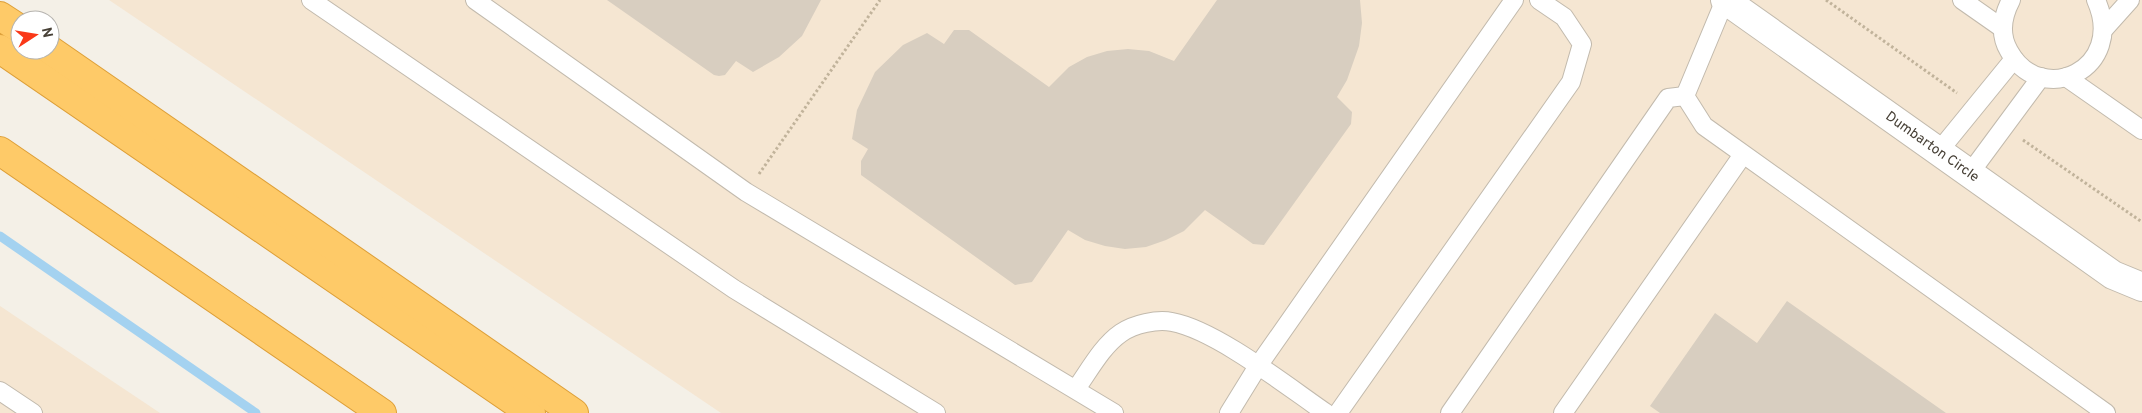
<svg xmlns="http://www.w3.org/2000/svg" width="2142" height="413" viewBox="0 0 2142 413" font-family="Overpass,sans-serif">
<style>
.commercial{fill:#f5e6d2}
.lines{fill:none;stroke-linecap:round;stroke-linejoin:round}
.stream{stroke:#a4d2f0;stroke-width:9}
.building{fill:#d8cec0}
.service-casing{stroke:#c2baad;stroke-width:20}
.tertiary-casing{stroke:#c2baad;stroke-width:30}
.motorway-casing{stroke:#dd9f38;stroke-width:30}
.path{stroke:#c1b39b;stroke-width:3;stroke-dasharray:2.5 2.5;stroke-linecap:butt}
.service{stroke:#fff;stroke-width:18}
.tertiary{stroke:#fff;stroke-width:28}
.motorway{stroke:#feca68;stroke-width:28}
.labels{text-anchor:middle;dominant-baseline:central;stroke-width:4;stroke-linejoin:round;paint-order:stroke}
.street-label{font-size:14px;fill:#474036;stroke:#fff}
</style>
<rect width="100%" height="100%" fill="#f4f0e7"/>
<g class="commercial">
<polygon points="109,0 2142,0 2142,413 721,413"/>
<polygon points="0,306 160,413 0,413"/>
</g>
<g class="lines">
<polyline class="stream" points="0,236 256,413"/>
</g>
<g class="building">
<polygon points="607,0 821,0 802,36 779,57 753,72 736,61 725,75 719,76 714,75"/>
<polygon points="1217,0 1360,0 1362,23 1359,46 1347,80 1337,97 1352,112 1351,124 1264,245 1253,244 1205,210 1184,231 1166,240 1146,247 1125,249 1105,246 1085,240 1068,230 1032,282 1015,285 861,175 861,161 868,149 852,139 857,110 875,72 903,45 927,33 944,44 954,30 969,30 1049,87 1069,67 1087,57 1107,51 1128,49 1149,51 1174,61"/>
<polygon points="1787,301 1946,413 1660,413 1650,406 1715,313 1757,343"/>
</g>
<g class="lines">
<defs>
<g id="service">
<polyline points="311,0 734,289 936,413"/>
<polyline points="475,0 746,192 1114,413"/>
<polyline points="1725,0 1685,96 1704,126 2106,413"/>
<polyline points="1962,0 2002,28"/>
<path d="M2011,0c-9,17 -12,34 -2,51 32,58 118,18 87,-51"/>
<polyline points="2104,29 2130,0"/>
<polyline points="2066,77 2142,130"/>
<polyline points="1939,151 2014,59"/>
<polyline points="1970,173 2041,77"/>
<path d="M1076,389c13,-18 26,-43 45,-56 13,-9 36,-14 51,-11 44,8 116,65 154,91"/>
<polyline points="0,391 33,413"/>
<polyline points="1229,413 1258,366 1514,0"/>
<polyline points="1338,413 1571,82 1582,44 1564,17 1539,0"/>
<polyline points="1450,413 1668,98 1685,96"/>
<polyline points="1563,413 1742,156"/>
</g>
<g id="tertiary">
<path id="s1" d="M1725,0l388,275 29,12"/>
</g>
<g id="motorway">
<polyline points="0,16 20,29"/>
<polyline points="0,49 531,413"/>
<polyline points="50,50 574,413"/>
<polyline points="0,151 382,413"/>
</g>
</defs>
<use href="#service" class="service-casing"/>
<use href="#tertiary" class="tertiary-casing"/>
<use href="#motorway" class="motorway-casing"/>
<g class="path">
<polyline points="1826,0 1957,93"/>
<polyline points="2023,140 2142,222"/>
<polyline points="759,174 880,0"/>
</g>
<use href="#service" class="service"/>
<use href="#tertiary" class="tertiary"/>
<use href="#motorway" class="motorway"/>
</g>
<g class="labels">
<g class="street-label">
<text stroke="none"><textPath href="#s1" startOffset="254">Dumbarton Circle</textPath></text>
</g>
</g>
<g transform="translate(35 35) rotate(78)"><circle r="24" fill="#ffffff" stroke="#b5b3af"/>
<path d="M0-4L9 19L0 12L-9 19Z" fill="#fa3818"/>
<text y="-8" font-size="14" font-weight="bold" text-anchor="middle" fill="#474036">N</text>
</g>
</svg>
